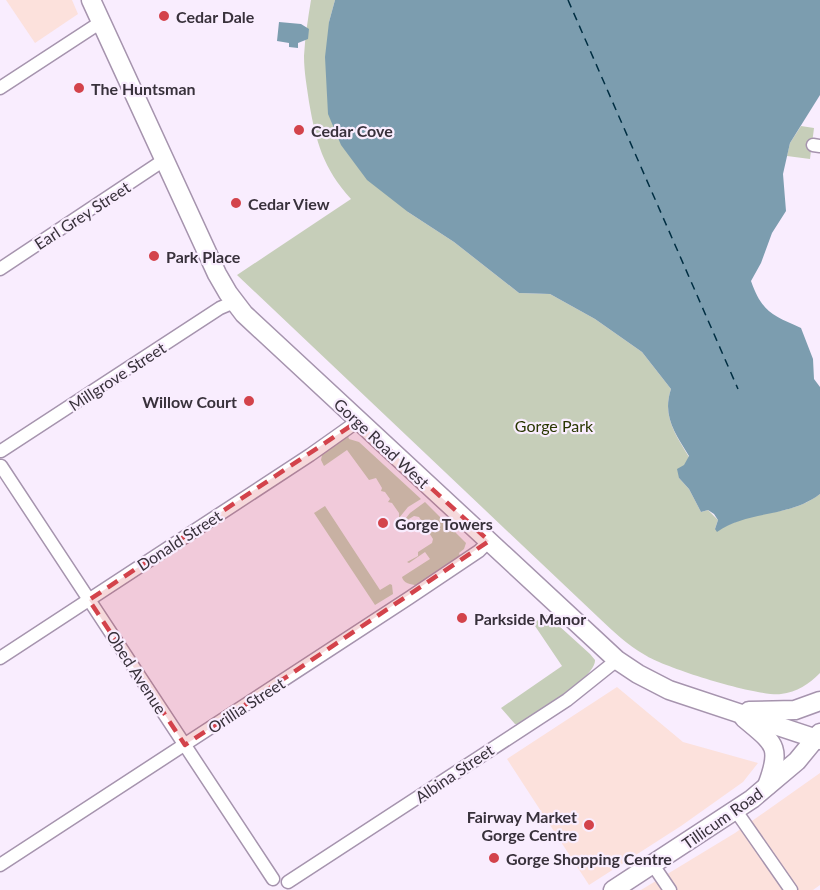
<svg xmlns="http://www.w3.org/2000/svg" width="820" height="890" viewBox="0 0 820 890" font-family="Lato,sans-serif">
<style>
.commercial{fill:#fce1dc}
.green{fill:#c6ceb9}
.water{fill:#7c9daf}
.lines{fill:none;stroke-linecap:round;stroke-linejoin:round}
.ferry{stroke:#002e42;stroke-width:1.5;stroke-dasharray:8 6;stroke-linecap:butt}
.minor-casing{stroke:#a694ae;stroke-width:15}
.secondary-casing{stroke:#a694ae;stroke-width:21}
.minor{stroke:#fff;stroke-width:12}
.secondary{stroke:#fff;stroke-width:18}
.marked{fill:#d3434b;fill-opacity:0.2;stroke:#d3434b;stroke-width:4.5;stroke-dasharray:12 8;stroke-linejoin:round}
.poi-dot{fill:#d3434b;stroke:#f9edfe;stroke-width:2}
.labels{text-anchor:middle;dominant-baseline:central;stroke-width:4.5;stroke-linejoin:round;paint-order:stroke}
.poi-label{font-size:16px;font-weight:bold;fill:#38313b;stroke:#f9edfe;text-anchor:start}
.street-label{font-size:16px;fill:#38313b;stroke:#f9edfe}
.park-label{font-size:16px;fill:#293601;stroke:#f9edfe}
</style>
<rect width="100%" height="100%" fill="#f9edfe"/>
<g class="commercial">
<polygon points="6,0 72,0 78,14 35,43"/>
<polygon points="617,687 683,742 758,763 743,782 681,826 589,885 507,759"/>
<polygon points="820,773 820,885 813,890 641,890 735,833"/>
</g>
<g class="green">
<path d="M311,0h24l-6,22 79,190 46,30 65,51 31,1 45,25 47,33 29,37c-9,27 4,45 18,68l-10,21 10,11 12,23 7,-2 10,10 -3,9c14,-3 28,-12 42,-14 23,-4 43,-6 63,-21v179c-11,11 -23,19 -39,21 -23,3 -116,-26 -136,-39 -18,-10 -32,-24 -47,-38l-361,-342 114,-76c-28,-31 -35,-57 -42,-97 -2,-15 -5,-30 -5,-46 1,-19 4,-38 7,-56z"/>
<polygon points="801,126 814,128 810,159 787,156 790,143"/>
<polygon points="348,436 349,439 359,442 421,499 408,507 399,518 399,513 392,503 388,502 390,499 385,492 381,491 382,488 376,478 369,480 347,450 324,466 321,460 322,455"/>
<path d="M425,502l41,41 -2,6 -5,4 1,3 -43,29c-6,0 -14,-2 -15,-8l28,-18 -5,-7 -16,11 -2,-1 11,-6v-4l14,-9 1,-4 -14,-22 -5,-1 -12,7 8,-10z"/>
<polygon points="325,506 380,590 390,584 392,585 393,594 375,605 314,513"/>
<path d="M547,615l43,39 5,6c1,18 -61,54 -77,64h-3l-14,-16 61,-42 -29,-43z"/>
</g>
<g class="water">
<path d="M335,0h485v95l-30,48 -7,31 3,37 -14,22 -11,30 -10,18c11,31 21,34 50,47l12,31 1,20 6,8v107c-31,24 -72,16 -103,38l-2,-3 3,-9 -4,-6 -6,-4 -7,2 -12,-23 -10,-11 -2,-9 7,-4 5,-9c-14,-23 -27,-40 -18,-67l-29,-37 -47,-33 -45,-25 -31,-1 -65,-51 -46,-30 -41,-32 -26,-35 -13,-31 -3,-57 4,-35z"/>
<polygon points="279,22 301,24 309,29 308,39 298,43 298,48 289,47 289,43 277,41"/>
</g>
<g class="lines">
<polyline class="ferry" points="568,0 738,389"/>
<defs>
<g id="minor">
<polyline points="0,88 101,22"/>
<polyline points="813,145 820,146"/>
<polyline points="0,269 164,160"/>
<polyline points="1,451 220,308 234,302"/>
<polyline points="1,466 273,879"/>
<polyline points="0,658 310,455 358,421"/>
<polyline points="736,811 791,890"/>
<polyline points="0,865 409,598 479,551 489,541"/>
<polyline points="653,865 670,890"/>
<polyline points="288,882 567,700 617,660"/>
</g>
<g id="secondary">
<polyline points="91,0 217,274 228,293 244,314 617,660 638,674 669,690 820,740"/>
<polyline points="749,711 795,710 820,701"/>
<path d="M744,718c31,26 38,28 23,68"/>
<polyline points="613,890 752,799 797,761 820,733"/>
</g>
</defs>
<use href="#minor" class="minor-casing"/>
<use href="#secondary" class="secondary-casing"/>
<use href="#minor" class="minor"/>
<use href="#secondary" class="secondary"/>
</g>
<path class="marked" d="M358,421l131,120 -304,204 -96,-145z"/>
<g class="poi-dot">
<circle cx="164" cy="16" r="6"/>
<circle cx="79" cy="88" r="6"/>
<circle cx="299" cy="130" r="6"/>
<circle cx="236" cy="203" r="6"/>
<circle cx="154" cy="256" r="6"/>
<circle cx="249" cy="401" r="6"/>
<circle cx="383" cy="523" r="6"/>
<circle cx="462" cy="618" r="6"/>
<circle cx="589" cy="825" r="6"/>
<circle cx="494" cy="858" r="6"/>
</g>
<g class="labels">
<g class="poi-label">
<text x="176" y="16">Cedar Dale</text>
<text x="91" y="88">The Huntsman</text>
<text x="311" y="130">Cedar Cove</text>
<text x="248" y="203">Cedar View</text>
<text x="166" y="256">Park Place</text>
<text x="237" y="401" text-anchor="end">Willow Court</text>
<text x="395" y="523">Gorge Towers</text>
<text x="474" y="618">Parkside Manor</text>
<text x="577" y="816" text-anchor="end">Fairway Market<tspan x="577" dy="18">Gorge Centre</tspan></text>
<text x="506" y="858">Gorge Shopping Centre</text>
</g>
<g class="street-label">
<text transform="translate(82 215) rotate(-33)">Earl Grey Street</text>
<text transform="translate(117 376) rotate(-33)">Millgrove Street</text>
<text transform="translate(382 443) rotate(43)">Gorge Road West</text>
<text transform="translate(179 540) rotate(-33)">Donald Street</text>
<text transform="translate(137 672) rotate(57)">Obed Avenue</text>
<text transform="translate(246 705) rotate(-33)">Orillia Street</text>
<text transform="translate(454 773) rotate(-34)">Albina Street</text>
<text transform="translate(722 818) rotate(-35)">Tillicum Road</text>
</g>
<g class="park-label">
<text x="554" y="425">Gorge Park</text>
</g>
</g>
</svg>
